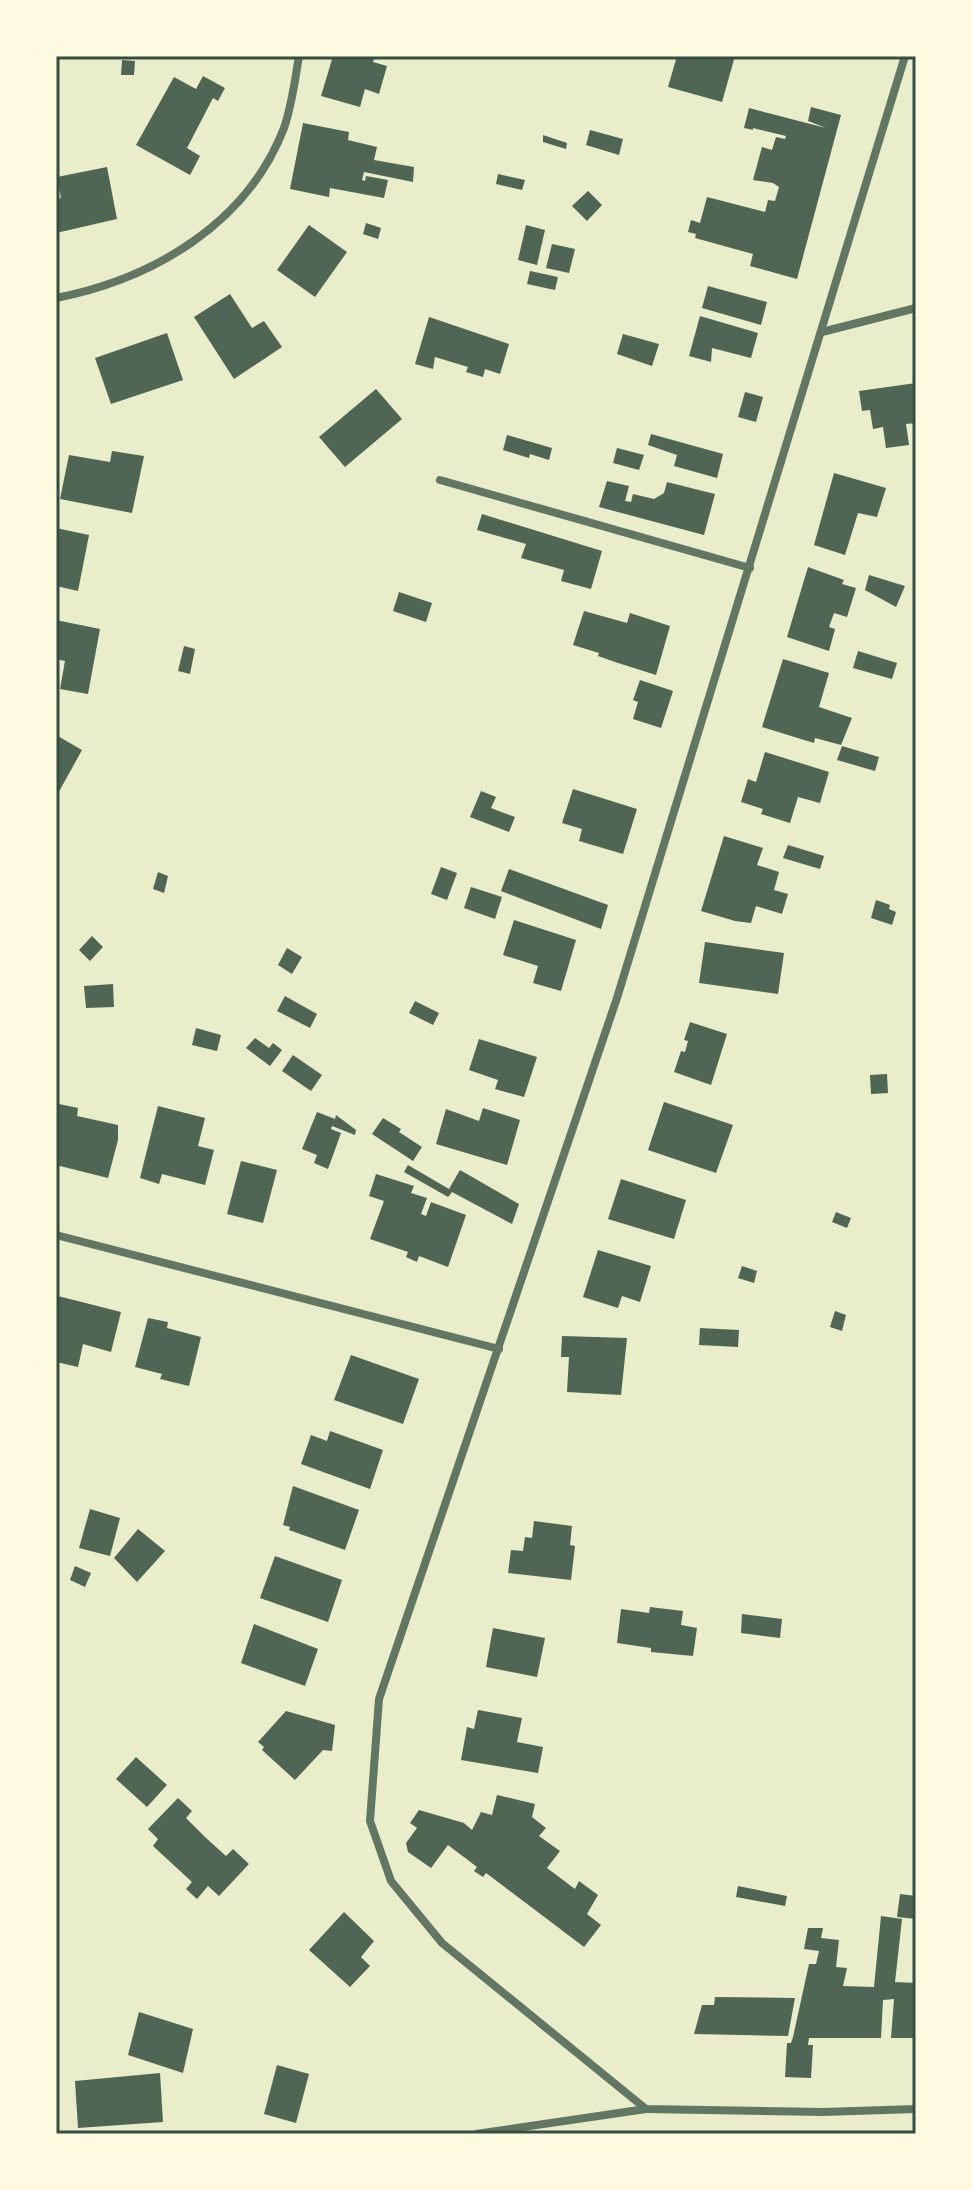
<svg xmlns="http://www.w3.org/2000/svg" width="972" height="2190" viewBox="0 0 972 2190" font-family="Quicksand,sans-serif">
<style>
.building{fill:#4f6655}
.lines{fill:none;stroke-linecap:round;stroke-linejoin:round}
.minor{stroke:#617663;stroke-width:8}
.neatline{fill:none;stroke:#344e41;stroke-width:3}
</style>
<rect width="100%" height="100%" fill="#e9edc9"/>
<g class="building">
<polygon points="333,56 375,56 373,62 387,66 379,94 365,89 360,107 321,96"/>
<polygon points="677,56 685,58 686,56 735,56 722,102 668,87"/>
<polygon points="122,60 135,61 134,75 121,75"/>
<polygon points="203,76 225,88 218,101 213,98 187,148 200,156 190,175 136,145 174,77 196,89"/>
<polygon points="811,107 841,115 797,279 750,266 753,254 695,238 696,234 688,232 691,220 700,223 707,197 765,212 768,200 775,201 779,187 773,183 753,180 762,147 772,150 776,137 785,139 786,136 753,128 753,130 744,128 749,108 826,128 808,121"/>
<polygon points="303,123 349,132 348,140 377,147 374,160 414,167 413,182 364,172 362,180 365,181 366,176 388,180 384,198 330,188 329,197 290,189"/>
<polygon points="590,130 623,139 619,155 586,145"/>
<polygon points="543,135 567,143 566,149 543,142"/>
<polygon points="107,167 117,219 56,233 56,199 61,198 57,177"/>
<polygon points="498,174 525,180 522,190 496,184"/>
<polygon points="588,191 602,205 587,221 572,206"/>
<polygon points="366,223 381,228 378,239 363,234"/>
<polygon points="309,225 347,252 315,297 277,270"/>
<polygon points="526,225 545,230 537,265 518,260"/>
<polygon points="552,244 575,249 569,273 546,268"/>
<polygon points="530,271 558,277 555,290 527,284"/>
<polygon points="708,286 767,302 761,325 702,308"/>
<polygon points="230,294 252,328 264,321 282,347 234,379 194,317"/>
<polygon points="700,316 758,333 751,358 712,348 711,362 689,356"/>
<polygon points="429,317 509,344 500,374 485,369 483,377 466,372 468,367 435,357 433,369 415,364"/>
<polygon points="167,333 183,380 111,404 95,358"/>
<polygon points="623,334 659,344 652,366 617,354"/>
<polygon points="916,383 916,423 906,424 909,445 886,448 883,427 873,429 870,410 862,411 859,391"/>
<polygon points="376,389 402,419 345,467 319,437"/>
<polygon points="745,392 763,397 756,422 738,417"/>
<polygon points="651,434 723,454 717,478 674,466 677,455 648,445"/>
<polygon points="507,435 552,448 549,460 530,454 529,458 503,450"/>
<polygon points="617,448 644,455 639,470 613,463"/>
<polygon points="112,451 144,456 132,513 60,499 69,455 110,462"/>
<polygon points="834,473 886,488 877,517 858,513 845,555 814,545"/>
<polygon points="607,481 629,486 625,501 631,502 633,494 654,499 664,493 667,482 715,494 704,535 599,507"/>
<polygon points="482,514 602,551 591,589 561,581 564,570 521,558 526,544 477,530"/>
<polygon points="56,528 89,535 78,591 56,586"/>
<polygon points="808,567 844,580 842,584 856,588 847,617 834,613 829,627 835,629 829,651 787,637"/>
<polygon points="869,575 905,586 896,607 865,590"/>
<polygon points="399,592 432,603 426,622 393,611"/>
<polygon points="584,611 627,623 630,613 670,626 656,675 615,662 598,656 599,653 573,645"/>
<polygon points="56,620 100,629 88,694 60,689 65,661 56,659"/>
<polygon points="184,646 195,649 190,674 178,671"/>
<polygon points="858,651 897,663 892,679 853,668"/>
<polygon points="783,659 829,673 819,707 852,718 841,745 815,738 814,743 762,727"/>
<polygon points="640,680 673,691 661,728 633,719 638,702 633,700"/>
<polygon points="56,735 82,750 56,797"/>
<polygon points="842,746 879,757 875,771 837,760"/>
<polygon points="765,752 829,772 820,803 798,797 790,823 761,814 763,809 741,802 748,779 756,782"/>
<polygon points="573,789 637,809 623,854 579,841 582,829 562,823"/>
<polygon points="481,791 496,797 491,808 515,817 509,832 470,817"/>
<polygon points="724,836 763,848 757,865 779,872 774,890 788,894 782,914 756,906 751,923 735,921 701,911"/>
<polygon points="788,845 824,856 820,869 783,858"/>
<polygon points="441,867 457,873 447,900 431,894"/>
<polygon points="509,869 608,905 601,929 501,891"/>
<polygon points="158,872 168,876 164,893 153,889"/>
<polygon points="471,887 502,897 495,919 464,908"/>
<polygon points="876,900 890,905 889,909 896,912 892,925 871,918"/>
<polygon points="514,920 576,940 561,991 533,983 538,966 503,955"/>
<polygon points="92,936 103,947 90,961 79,950"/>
<polygon points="705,942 784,953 778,994 699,983"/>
<polygon points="287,948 302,957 292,974 278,965"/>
<polygon points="113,984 114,1007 86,1008 84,986"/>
<polygon points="285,996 317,1014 310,1028 277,1011"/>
<polygon points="415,1001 439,1013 433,1025 409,1013"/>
<polygon points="690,1022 727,1034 711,1085 674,1072 681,1051 685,1052 688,1041 684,1040"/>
<polygon points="196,1028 221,1035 217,1051 192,1045"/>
<polygon points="255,1038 269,1048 273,1043 282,1050 270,1066 246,1048"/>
<polygon points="479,1039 537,1057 524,1097 495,1089 498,1080 469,1070"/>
<polygon points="293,1055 322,1075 311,1091 282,1071"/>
<polygon points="887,1074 888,1093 871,1094 870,1075"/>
<polygon points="664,1102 733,1125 716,1173 648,1150"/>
<polygon points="59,1104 78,1108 77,1116 118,1125 118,1140 108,1178 56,1165"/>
<polygon points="158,1106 205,1118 198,1146 214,1150 205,1185 162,1174 159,1184 140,1178"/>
<polygon points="483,1108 520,1120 507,1165 436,1144 446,1109 479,1121"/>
<polygon points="317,1112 335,1119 336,1115 356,1130 355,1135 332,1126 331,1129 341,1133 328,1169 314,1163 317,1155 302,1149"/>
<polygon points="383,1118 401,1129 399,1132 422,1147 413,1161 372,1134"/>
<polygon points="241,1161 277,1170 263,1223 227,1214"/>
<polygon points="408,1165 449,1189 460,1170 519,1204 512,1224 452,1192 448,1197 404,1172"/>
<polygon points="376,1174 414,1186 411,1193 427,1198 421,1214 426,1216 431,1202 466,1215 448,1267 419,1256 417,1262 406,1257 408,1252 370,1239 384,1201 369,1196"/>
<polygon points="621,1179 686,1200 674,1239 608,1219"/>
<polygon points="836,1212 851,1218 847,1228 832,1222"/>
<polygon points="598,1250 651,1266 640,1302 622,1296 618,1308 583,1297"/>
<polygon points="742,1266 757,1271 754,1283 738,1278"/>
<polygon points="58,1296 121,1312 111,1352 83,1344 78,1367 56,1362"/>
<polygon points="835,1311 846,1315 842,1331 830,1327"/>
<polygon points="148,1318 168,1322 167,1328 201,1337 189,1386 160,1379 162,1374 135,1367"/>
<polygon points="700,1328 739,1330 738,1347 699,1345"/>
<polygon points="562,1336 627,1338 621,1395 567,1392 569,1357 561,1357"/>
<polygon points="351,1355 419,1379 403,1424 334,1400"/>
<polygon points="330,1431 383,1450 370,1489 301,1464 311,1435 327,1441"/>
<polygon points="293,1486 359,1510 345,1550 289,1530 290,1527 283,1525"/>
<polygon points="90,1509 120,1518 110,1556 79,1548"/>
<polygon points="534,1521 572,1526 570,1545 575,1546 571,1580 508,1573 511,1550 523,1551 525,1537 532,1538"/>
<polygon points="138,1529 165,1551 137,1582 114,1558"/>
<polygon points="275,1556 342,1580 328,1622 260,1598"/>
<polygon points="75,1566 91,1573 85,1587 70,1580"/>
<polygon points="650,1607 683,1611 681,1625 697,1628 693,1656 651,1652 651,1648 617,1643 621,1609 649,1613"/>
<polygon points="742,1614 782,1619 780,1638 741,1633"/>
<polygon points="254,1624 318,1649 305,1686 241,1663"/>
<polygon points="493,1628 545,1638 537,1677 486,1667"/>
<polygon points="478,1710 522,1718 517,1742 543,1747 538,1773 461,1760 467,1727 474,1729"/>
<polygon points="286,1711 335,1725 332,1751 323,1750 295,1780 262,1750 264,1747 258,1742"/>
<polygon points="136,1757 167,1785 147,1807 116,1779"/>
<polygon points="497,1795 535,1804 532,1817 546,1828 539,1836 560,1851 547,1868 575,1889 579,1881 598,1895 587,1914 601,1925 584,1947 486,1873 483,1877 474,1871 477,1867 448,1845 431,1868 408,1852 406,1843 417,1828 410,1823 419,1810 464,1823 472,1830 481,1812 492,1815"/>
<polygon points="178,1798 192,1811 186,1818 205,1837 226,1856 233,1849 249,1864 219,1896 208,1886 197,1899 186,1889 192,1882 153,1846 158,1839 148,1829"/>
<polygon points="738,1886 787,1896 785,1906 736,1897"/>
<polygon points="900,1894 916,1896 916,1919 897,1917"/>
<polygon points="344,1912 374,1941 361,1957 370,1966 350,1987 309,1950"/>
<polygon points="881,1916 902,1919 895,1982 916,1983 916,2038 891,2038 894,1999 883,2000 881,2038 809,2038 808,2045 813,2045 811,2078 785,2077 787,2043 791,2043 793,2037 809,1964 816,1964 819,1951 804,1949 808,1928 823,1928 821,1938 839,1940 836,1967 847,1968 843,1986 874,1987"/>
<polygon points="715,1997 795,1998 788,2036 694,2034 702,2005 714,2005"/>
<polygon points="139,2012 193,2029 183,2073 128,2055"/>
<polygon points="277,2065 309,2074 296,2123 264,2114"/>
<polygon points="160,2073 163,2122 78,2128 75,2081"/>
</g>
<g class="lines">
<g class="minor">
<polyline points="905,56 617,998 379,1699 370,1821 391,1881 442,1943 646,2109 823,2112 916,2109"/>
<path d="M56,298c97,-19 191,-74 228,-170 8,-23 11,-48 15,-72"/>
<polyline points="822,332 916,308"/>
<polyline points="440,480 750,568"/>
<polyline points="56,1235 499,1349"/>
<polyline points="476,2134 646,2109"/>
</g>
</g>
<rect width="972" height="2190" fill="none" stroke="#fefae0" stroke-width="116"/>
<rect x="58" y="58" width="856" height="2074" class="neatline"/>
</svg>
